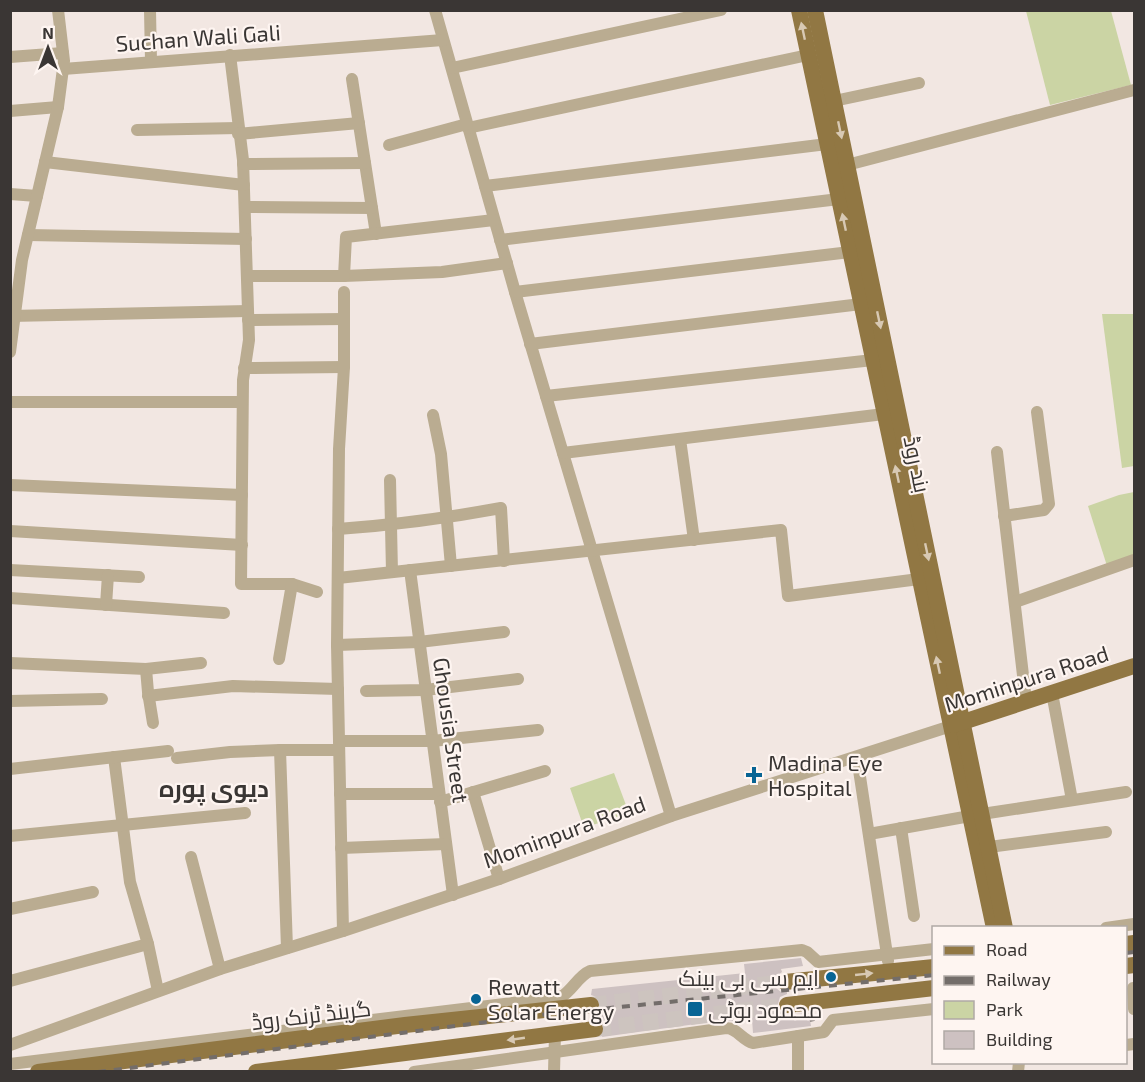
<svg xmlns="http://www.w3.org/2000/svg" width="1145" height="1082" viewBox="0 0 1145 1082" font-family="'Exo 2',Cairo,sans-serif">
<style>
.green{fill:#cbd4a4}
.building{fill:#cdc1c1}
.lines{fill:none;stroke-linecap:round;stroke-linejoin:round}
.major-tunnel{stroke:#cdc4bf;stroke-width:16;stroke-dasharray:16 8;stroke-linecap:butt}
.path{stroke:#8e8783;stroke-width:2;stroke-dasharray:4.5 4.5;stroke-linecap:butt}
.minor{stroke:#baac91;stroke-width:12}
.major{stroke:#917743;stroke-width:16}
.rail{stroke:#736d6a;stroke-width:4;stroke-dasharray:8 8;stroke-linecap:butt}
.oneway{fill:#d8c9b4}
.poi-dot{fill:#086494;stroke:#fef5f1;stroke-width:2}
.labels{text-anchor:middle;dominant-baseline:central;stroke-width:4.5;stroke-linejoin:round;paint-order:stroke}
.street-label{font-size:22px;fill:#3a3634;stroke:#fef5f1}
.poi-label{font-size:22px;fill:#3a3634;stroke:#fef5f1;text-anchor:start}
.neighbourhood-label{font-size:24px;font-weight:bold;fill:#3a3634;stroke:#fef5f1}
</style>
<rect width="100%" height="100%" fill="#f2e7e2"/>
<g class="green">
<polygon points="1026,11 1111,11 1131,85 1050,105"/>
<polygon points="1102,314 1134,314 1134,466 1122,468"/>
<polygon points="1134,492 1134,560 1108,569 1088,506 1119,495"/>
<polygon points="614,773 626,805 623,807 625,814 584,828 570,788"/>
</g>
<polygon class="building" points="801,958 803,966 781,969 782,972 776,977 776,988 781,992 787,992 787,994 780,997 777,1007 783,1015 809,1013 811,1026 753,1033 752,1019 733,1021 725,1020 602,1037 605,1028 604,1023 598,1019 592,1019 592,1015 598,1013 601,1004 599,998 591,995 592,989 745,973 744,964"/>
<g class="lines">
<g class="major-tunnel">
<polyline points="591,1005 785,982"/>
<polyline points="595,1029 787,1005"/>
</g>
<polyline class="path" points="810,1021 814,1020 814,1017"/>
<g class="minor">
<polyline points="150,10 151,61"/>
<polyline points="435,10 515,292 671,816"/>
<polyline points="230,55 243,160 249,340 243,380 241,584 292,584 317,592"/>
<polyline points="10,57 63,53"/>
<polyline points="452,68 721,10"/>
<polyline points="63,69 443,40"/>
<polyline points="352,79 376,234"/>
<polyline points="834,101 919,83"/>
<polyline points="10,111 58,107"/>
<polyline points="468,128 808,55"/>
<polyline points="137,130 238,128"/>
<polyline points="238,134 359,123"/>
<polyline points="389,145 467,124"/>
<polyline points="45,162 244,185"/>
<polyline points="243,164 365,163"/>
<polyline points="847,165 1134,90"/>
<polyline points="485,186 827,144"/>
<polyline points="10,194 37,196"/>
<polyline points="245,207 372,208"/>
<polyline points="494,220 346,237 344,276 442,272 507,263"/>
<polyline points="28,235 246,239"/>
<polyline points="500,240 839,199"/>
<polyline points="247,276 344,276"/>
<polyline points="515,292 850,252"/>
<polyline points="10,316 248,311"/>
<polyline points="248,320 344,319"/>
<polyline points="530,344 861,304"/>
<polyline points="10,352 22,260 58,107 64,61 58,10"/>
<polyline points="244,368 344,367"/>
<polyline points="546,396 873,360"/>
<polyline points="10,402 242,402"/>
<polyline points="433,415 441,454 451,566"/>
<polyline points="680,439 694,540"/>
<polyline points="997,452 1026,701"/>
<polyline points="563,453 884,414"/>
<polyline points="390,480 392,572"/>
<polyline points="10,485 242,495"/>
<polyline points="1004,516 1044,510 1049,504 1037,412"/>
<path d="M338,529c55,-4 109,-11 163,-21l3,53"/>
<polyline points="10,531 242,545"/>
<polyline points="10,570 139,577"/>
<polyline points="410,570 453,895"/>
<polyline points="338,578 781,530 788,596 919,579"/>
<polyline points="10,598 224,613"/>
<polyline points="1015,602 1134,560"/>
<polyline points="106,605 108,575"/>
<polyline points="337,645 419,642 504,632"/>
<polyline points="279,659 292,584"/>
<polyline points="10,663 146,669 201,663"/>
<polyline points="146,669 148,692 153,723"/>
<polyline points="366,691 425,690 518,679"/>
<polyline points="1052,693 1072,800"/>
<polyline points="148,696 233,686 338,689"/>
<polyline points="10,701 102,699"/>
<polyline points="339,741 432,741 538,730"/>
<polyline points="114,757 130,882 148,944 158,991"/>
<polyline points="857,757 888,961"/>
<polyline points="177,758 230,752 280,750"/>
<polyline points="10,769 168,751"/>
<polyline points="473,792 499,879"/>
<polyline points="340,794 439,794"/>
<polyline points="440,802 545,771"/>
<polyline points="982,814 1126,792"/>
<polyline points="901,828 914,916"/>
<polyline points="869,834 970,816"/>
<polyline points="10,836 245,813"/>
<polyline points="989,847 1106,832"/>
<polyline points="341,848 446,844"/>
<polyline points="191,857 220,969"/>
<polyline points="10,909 93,892"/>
<polyline points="1106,928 1134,924"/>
<polyline points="343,931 337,645 339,449 344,367 344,292"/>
<polyline points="287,948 280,750 339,750"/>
<polyline points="10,981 148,944"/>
<polyline points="1133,988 1134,1009"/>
<polyline points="798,1036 798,1072"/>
<polyline points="10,1045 220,969 343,931 499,879 671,816 951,726"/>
<polyline points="1126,1045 1134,1044"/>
<path d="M10,1064l551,-67c12,-7 17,-21 29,-26l212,-21 5,2 11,10 116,-13"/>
<path d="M414,1072l312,-44c11,0 16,12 27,15l71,-11 9,-12 101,-11"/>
<polyline points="554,1072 555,1034"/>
<polyline points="1018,1072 1019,1062"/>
</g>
<g class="major">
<polyline points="799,10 994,928"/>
<polyline points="815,10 1005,928"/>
<polyline points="954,725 1134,666"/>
<polyline points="1126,944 1134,943"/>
<polyline points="1126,966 1134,965"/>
<polyline points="785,982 934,967"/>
<polyline points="787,1005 934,988"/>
<polyline points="38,1072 405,1025 591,1005"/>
<polyline points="256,1072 595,1029"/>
</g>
<g class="rail">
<polyline points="1126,953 1134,952"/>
<polyline points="98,1072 541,1015 934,975"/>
</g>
</g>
<defs><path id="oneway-solid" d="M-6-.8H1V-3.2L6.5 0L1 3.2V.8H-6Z" transform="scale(1.5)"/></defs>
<g class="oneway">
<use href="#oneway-solid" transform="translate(803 31) rotate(-102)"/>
<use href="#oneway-solid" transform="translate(840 130) rotate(78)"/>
<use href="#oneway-solid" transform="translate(844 222) rotate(-102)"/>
<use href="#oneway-solid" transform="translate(879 320) rotate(78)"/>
<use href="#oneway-solid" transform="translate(897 474) rotate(-102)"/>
<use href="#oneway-solid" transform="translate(927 552) rotate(78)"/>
<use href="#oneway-solid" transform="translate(938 665) rotate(-102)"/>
<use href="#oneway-solid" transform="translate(864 974) rotate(-6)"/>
<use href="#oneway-solid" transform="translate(516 1039) rotate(172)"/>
</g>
<g class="poi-dot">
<path d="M751 766h6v6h6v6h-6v6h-6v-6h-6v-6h6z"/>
<circle cx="831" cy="977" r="6"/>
<circle cx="476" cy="999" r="6"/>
<rect x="687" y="1001" width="16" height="16" rx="3"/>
</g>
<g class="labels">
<g class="street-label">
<text transform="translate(198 37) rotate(-4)">Suchan Wali Gali</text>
<text transform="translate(918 464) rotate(78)">بند روڈ</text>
<text transform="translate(1026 678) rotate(-18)">Mominpura Road</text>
<text transform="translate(452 730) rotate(82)">Ghousia Street</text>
<text transform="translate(564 831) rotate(-20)">Mominpura Road</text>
<text transform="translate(311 1014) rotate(-7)">گرینڈ ٹرنک روڈ</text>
</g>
<g class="poi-label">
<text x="768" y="762">Madina Eye<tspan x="768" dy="25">Hospital</tspan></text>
<text x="819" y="977" text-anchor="end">ایم سی بی بینک</text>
<text x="488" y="986">Rewatt<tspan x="488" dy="25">Solar Energy</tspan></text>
<text x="708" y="1009">محمود بوٹی</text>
</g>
<g class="neighbourhood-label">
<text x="214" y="787">دیوی پورہ</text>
</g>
</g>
<rect width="1145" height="1082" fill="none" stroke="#3a3634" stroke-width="24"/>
<rect x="932" y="926" width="195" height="138" fill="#fef5f1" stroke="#b0a9a5" stroke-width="1.5"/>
<rect x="944" y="946" width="30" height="9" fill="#917743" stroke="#b0a9a5" stroke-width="1.5"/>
<text x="986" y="956" font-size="18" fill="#3a3634">Road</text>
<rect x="944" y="976" width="30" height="9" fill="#736d6a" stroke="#b0a9a5" stroke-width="1.5"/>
<text x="986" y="986" font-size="18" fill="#3a3634">Railway</text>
<rect x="944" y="1001" width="30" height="18" fill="#cbd4a4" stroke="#b0a9a5" stroke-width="1.5"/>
<text x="986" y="1016" font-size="18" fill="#3a3634">Park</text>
<rect x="944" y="1031" width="30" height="18" fill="#cdc1c1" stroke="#b0a9a5" stroke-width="1.5"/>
<text x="986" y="1046" font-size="18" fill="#3a3634">Building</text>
<g transform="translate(48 48)" stroke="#fef5f1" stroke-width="4.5" paint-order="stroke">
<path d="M0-4.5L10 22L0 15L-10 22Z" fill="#3a3634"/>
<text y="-9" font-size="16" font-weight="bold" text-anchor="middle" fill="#3a3634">N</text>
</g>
</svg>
